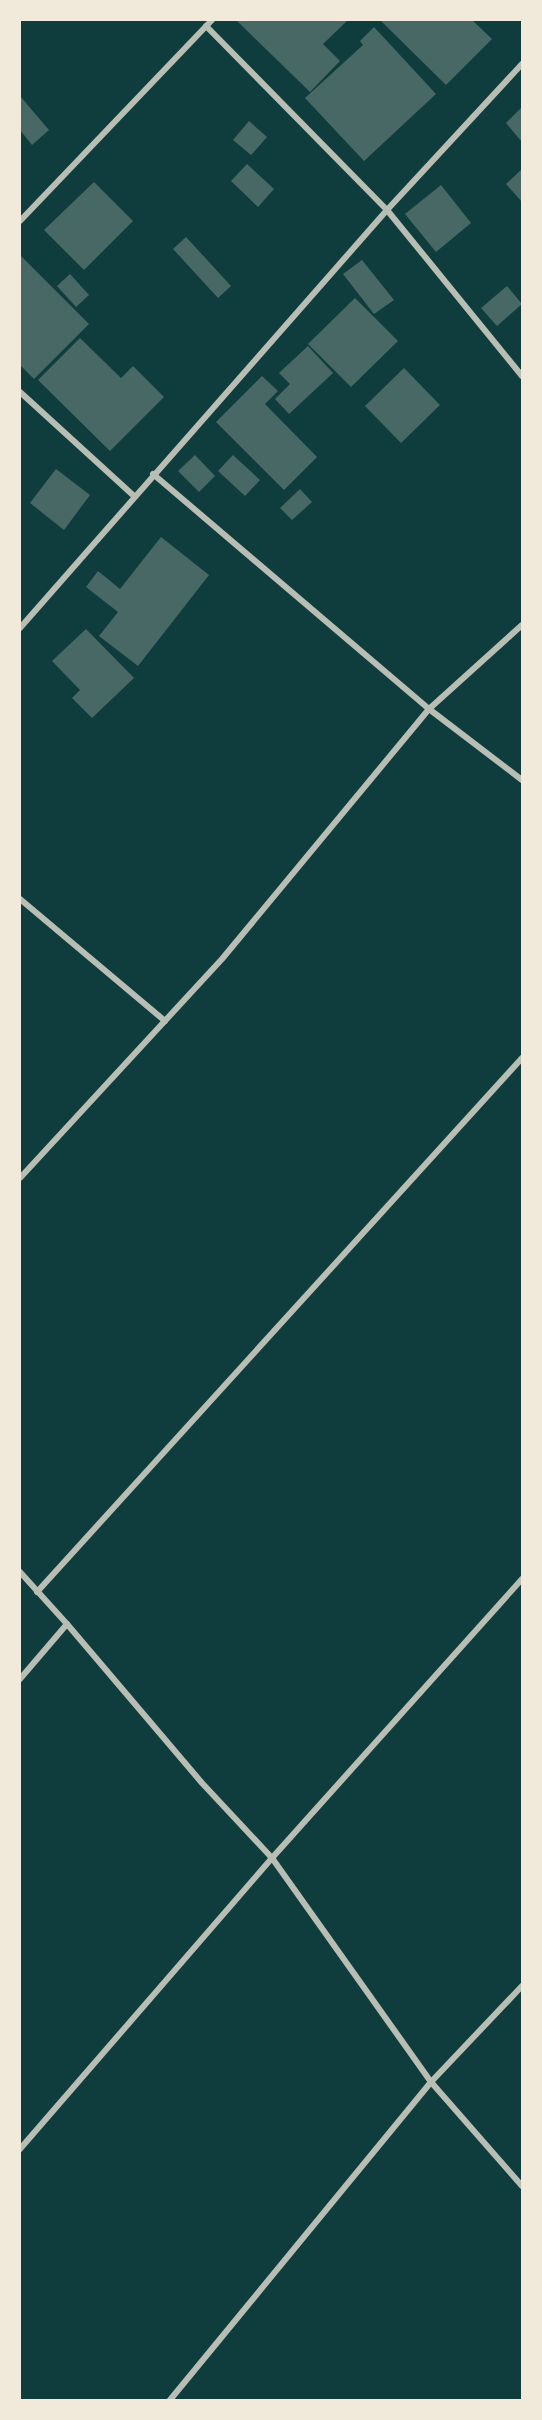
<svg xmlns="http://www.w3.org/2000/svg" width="542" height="2420" viewBox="0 0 542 2420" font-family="'Asap Condensed',sans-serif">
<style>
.building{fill:#486865}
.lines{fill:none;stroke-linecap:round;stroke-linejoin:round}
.minor{stroke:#b8beb3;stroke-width:6}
</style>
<rect width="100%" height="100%" fill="#0f3d3e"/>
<g class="building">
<polygon points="236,20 348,20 323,44 340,61 310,92"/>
<polygon points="380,20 472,20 492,39 446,85"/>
<polygon points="374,27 436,94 364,161 305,98 363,45 360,41"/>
<polygon points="20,96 49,130 32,145 20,130"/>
<polygon points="522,107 522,142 506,123"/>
<polygon points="249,121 267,137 251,155 233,140"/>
<polygon points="247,164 274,189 258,207 231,181"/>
<polygon points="522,169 522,202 506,184"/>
<polygon points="94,182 133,221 84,270 44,230"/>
<polygon points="441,185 471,223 436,252 405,214"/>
<polygon points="186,237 231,286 218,298 173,249"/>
<polygon points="20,255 89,324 34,379 20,365"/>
<polygon points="362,260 394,300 374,314 343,274"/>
<polygon points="70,274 89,295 76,307 57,286"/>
<polygon points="507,286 522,304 497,326 481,308"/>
<polygon points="355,298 398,341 351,387 308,344"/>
<polygon points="80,338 121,378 133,366 164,397 110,451 38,380"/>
<polygon points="308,346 333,373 289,414 275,399 290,384 279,373"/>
<polygon points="404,368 440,405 401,443 365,406"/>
<polygon points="262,376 278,391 265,404 317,457 284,490 216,422"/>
<polygon points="195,455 215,476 199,492 178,471"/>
<polygon points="233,455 260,480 245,496 218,471"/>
<polygon points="56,469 90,495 64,530 30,503"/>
<polygon points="300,489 312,502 292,520 280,508"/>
<polygon points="161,537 209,575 138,666 99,636 118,612 86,587 98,571 120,589"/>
<polygon points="86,629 134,678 92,718 72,698 80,690 52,661"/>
</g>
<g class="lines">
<g class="minor">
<polyline points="206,26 387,210 522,376"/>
<polyline points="20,221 212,20"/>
<polyline points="20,392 134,496"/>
<polyline points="153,474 429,709 522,780"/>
<polyline points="20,628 387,210 522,64"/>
<polyline points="20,899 165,1021"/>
<polyline points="20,1178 222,959 429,709 522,625"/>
<polyline points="20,1572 67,1624 202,1783 272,1858 431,2082 522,2186"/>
<polyline points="37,1592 522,1058"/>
<polyline points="20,1679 67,1624"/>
<polyline points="20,2149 272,1858 522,1579"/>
<polyline points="170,2400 431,2082 522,1986"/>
</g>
</g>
<rect width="542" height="2420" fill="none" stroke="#f1e9da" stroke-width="42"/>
</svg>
